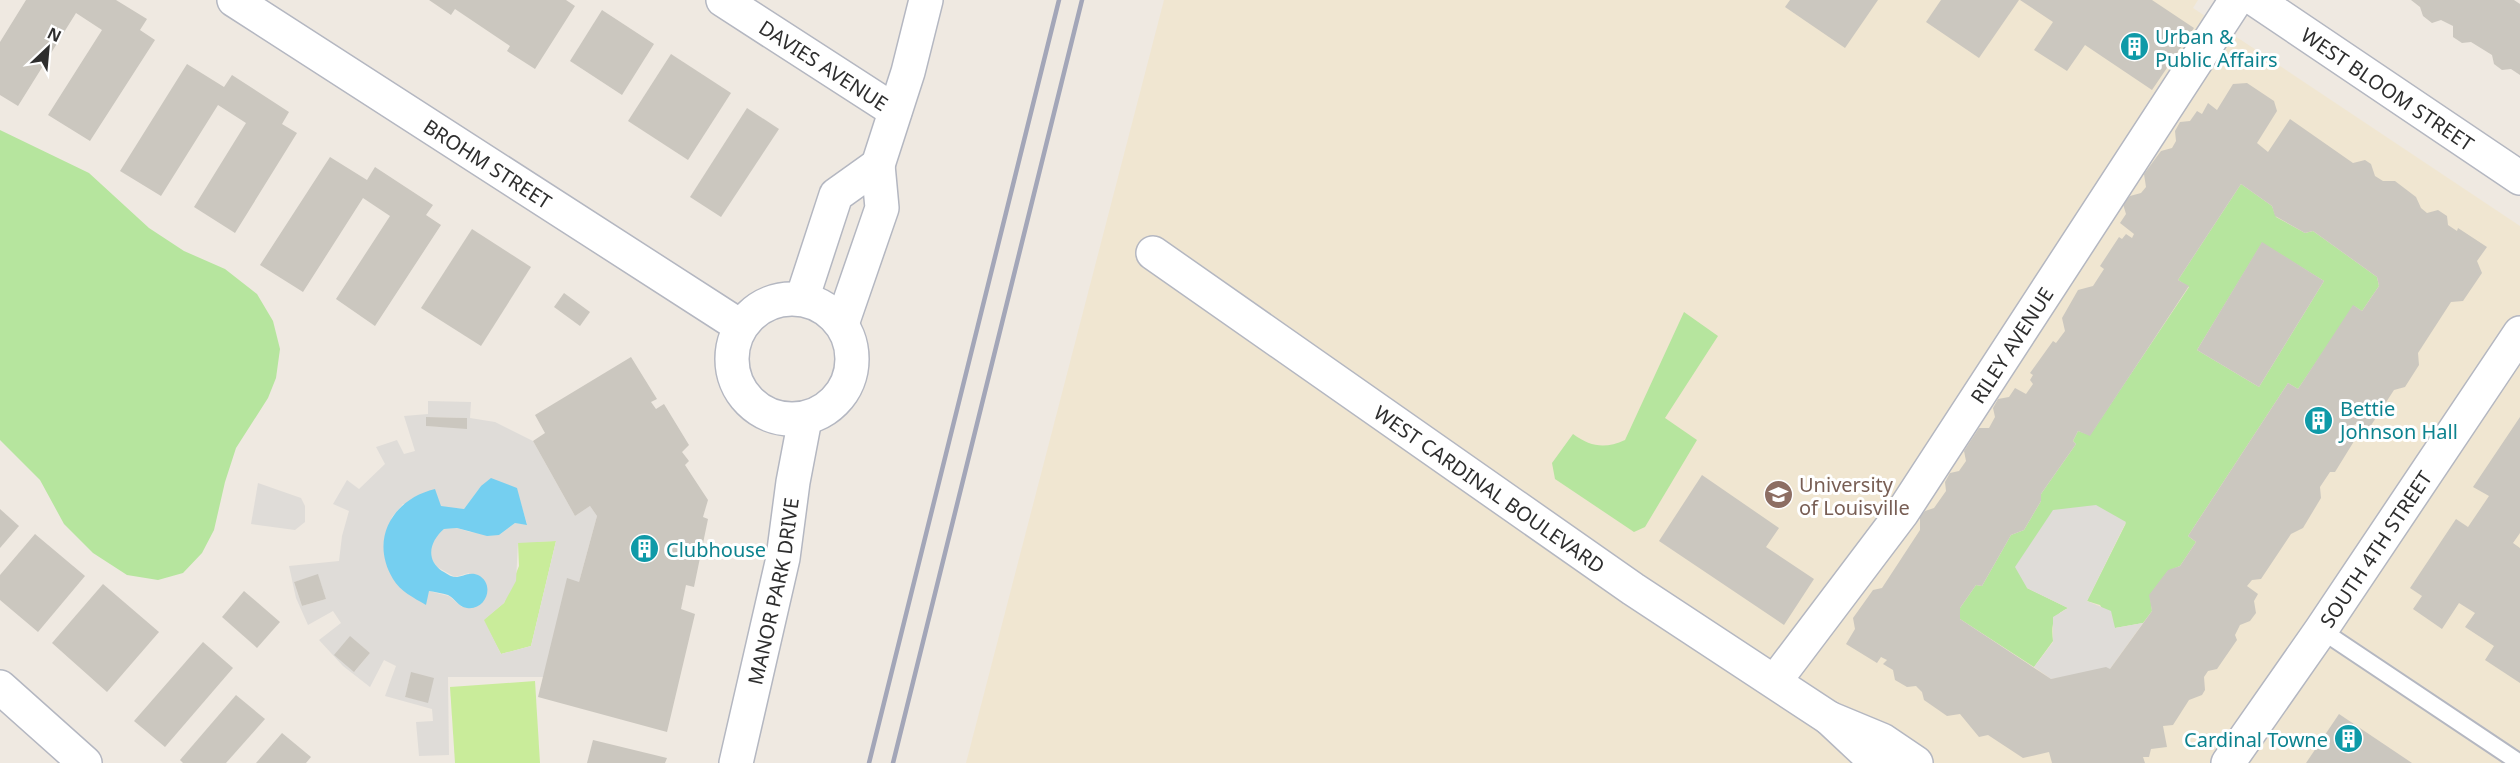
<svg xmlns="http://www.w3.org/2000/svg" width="2520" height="763" viewBox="0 0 2520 763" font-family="'Noto Sans',sans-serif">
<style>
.education{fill:#f0e6d1}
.green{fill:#b6e59e;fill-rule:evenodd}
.pitch{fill:#c9ec9a}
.plaza{fill:#dfdcd8;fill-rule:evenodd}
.water{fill:#75cff0}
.building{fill:#cbc7bf;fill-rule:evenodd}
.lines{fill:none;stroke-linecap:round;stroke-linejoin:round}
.service-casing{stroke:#b4b7c1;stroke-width:20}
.minor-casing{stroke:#b4b7c1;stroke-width:36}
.secondary-casing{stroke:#b4b7c1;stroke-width:36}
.service{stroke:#fff;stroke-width:16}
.minor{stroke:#fff;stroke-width:33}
.secondary{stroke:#fff;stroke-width:33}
.rail{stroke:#a3a6b8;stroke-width:4.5}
.labels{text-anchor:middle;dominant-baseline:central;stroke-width:6;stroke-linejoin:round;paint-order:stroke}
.culture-label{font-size:20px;fill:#0d838f;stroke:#fff;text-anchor:start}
.street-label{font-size:20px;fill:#2e2e2e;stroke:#fff}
.education-label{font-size:20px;fill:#785e54;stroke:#fff;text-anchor:start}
</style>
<rect width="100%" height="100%" fill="#efe9e1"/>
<polygon class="education" points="1164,0 2198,0 2193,8 2520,226 2520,763 966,763"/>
<g class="green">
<polygon points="0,130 89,173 149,228 184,251 225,269 257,294 273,321 280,349 276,378 268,398 236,448 225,482 214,530 202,553 183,573 158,580 127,575 93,553 64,524 40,480 0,440"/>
<path d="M2241,184l31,22 4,11 29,16 8,-2 64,46 2,9 -17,25 -8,-5 -56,83 -10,-6 -100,153 8,6 -16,24 -12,5 -18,24 2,16 -9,12 -28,5 -15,-23 -13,-4 39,-78 -99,65 41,20c-16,7 -17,18 -15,33l-19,26 -74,-48v-11l16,-23 6,1 29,-51 13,-5 17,-29v-7l35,-50 -3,-3 5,-10 12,4 99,-148 -11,-7zM2262,243l62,38 -65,106 -62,-37z"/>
<path d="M1684,312l34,24 -53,82 32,22 -52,87 -11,5 -79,-53 -3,-16 21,-29c18,13 32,15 52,6z"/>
</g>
<g class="pitch">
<polygon points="556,541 531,646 501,654 483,620 504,603 519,566 518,542"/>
<polygon points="535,681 540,763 455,763 450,687"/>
</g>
<g class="plaza">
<path d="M428,401l43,1 -1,16 25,4 38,19 42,75 15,-10 7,10 -18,66 -36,95h-95l1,78 -30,1 -3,-34 17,-1 -1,-12 -47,-13 11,-30 -12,-6 -14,27 -27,-21 -24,-26 22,-17 -8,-12 -25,14 -12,-27 -7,-32 50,-5 3,-25 7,-25 -16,-7 14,-24 12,9 26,-25 -9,-17 21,-7 7,14 11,-3 -11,-35 24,-2zM426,417l41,1v10l-41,-2zM481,486l35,2 11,36 -12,-1 -16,12 -29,-3 -13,-4 -13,1 -7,6 -6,10v13l6,9 18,10 14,-4 -7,34 -13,-11 -20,-5 -44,-53 7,-21 11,-13 61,5zM556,541l-25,105 -30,8 -17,-34 20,-17 12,-22 2,-38zM318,575l8,24 -24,7 -8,-24zM350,637l20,16 -15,18h-1zM411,673l17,29 -23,-5z"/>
<polygon points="258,483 301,498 305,506 305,522 295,530 251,524"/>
<polygon points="2096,505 2126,522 2087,601 2111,611 2115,628 2143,623 2110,669 2051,679 2034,667 2053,642 2053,617 2068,608 2027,588 2015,567 2053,510"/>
</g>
<path class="water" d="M491,478l26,10 10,37 -12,-2 -16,12 -12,1 -30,-8 -13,1c-14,12 -19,30 -2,42 4,2 9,6 13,6 8,0 14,-6 23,-2 18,9 8,36 -11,33 -9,-1 -12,-10 -19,-13 -6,-2 -13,-3 -19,-4l-3,14c-12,-7 -26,-14 -33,-26 -24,-40 0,-80 42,-90l6,17 23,3 17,-23z"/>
<g class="building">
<polygon points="26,0 116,0 147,19 140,30 155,40 90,141 48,115 102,30 76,13 18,106 0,95 0,42"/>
<polygon points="429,0 566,0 575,6 535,69 507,51 510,46 455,9 451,15"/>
<polygon points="1790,0 1878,0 1845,48 1785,7"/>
<polygon points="1941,0 2019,0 1979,58 1926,22"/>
<polygon points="2020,0 2152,0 2194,28 2152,90 2085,45 2067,71 2034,50 2053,22"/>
<polygon points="2411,0 2514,0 2520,4 2520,75 2511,69 2502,70 2494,64 2492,55 2471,42 2462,43 2453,37 2453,26 2441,20 2432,23 2423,16 2420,7"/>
<polygon points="602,10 654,44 622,95 570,61"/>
<polygon points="671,54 731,93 688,160 628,121"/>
<polygon points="187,64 224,87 232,75 289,112 282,124 297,133 235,233 194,207 246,123 218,105 161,196 120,171"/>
<path d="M2247,83l27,18 3,10 -20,32 11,9 22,-33 63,44 12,-3 6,4 4,12 8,5h12l21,16 5,11 6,5 11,-3 9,6 1,9 9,6 1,-3 29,19 -10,14 5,12 -19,28 -12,1 -33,51 1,12 -14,22 -11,3 -26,40 -13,-6 -5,10 6,4 -21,34h-5l-10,15 1,11 -18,30 -12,6 -30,45 -9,1 -5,6 11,8 -4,7 2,12 -6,8 -10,4 -5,10 2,5 -20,29 -9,2 -4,6 1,13 -3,5 -13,5 -16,25 -10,1 4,21 -16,2 -2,8h-6l2,6h-93l-3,-11 -26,6 -35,-23 -9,2 -19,-23 -13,2 -23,-16 -2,-8 -6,-6 -9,1 -12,-7 -2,-10 -10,-6 4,-4 -6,-3 -4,6 -31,-19 9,-15 -2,-11 20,-28 9,-2 38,-58v-13l5,-6 9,-3 12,-17 -1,-9 5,-9 9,-2 7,-10 -2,-10 15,-23h10l6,-11 -2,-9 5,-9 11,-2 6,-9 11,6 7,-10 -3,-4 3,-5 -3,-2 23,-32 3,2 9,-12 -3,-13 16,-28 15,-4 11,-17 -4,-3 19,-29 3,2 4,-5 6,4 2,-4 -14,-11 6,-9 -3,-10 7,-8 11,-3 5,-6 -2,-13 17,-23 11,-3 4,-7 -1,-10 5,-9 10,-1 7,-10 5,3 6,-11 9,7 16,-26zM2241,184l31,22 3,10 30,17 8,-2 64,46 2,9 -17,25 -9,-6 -55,84 -10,-6 -100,153 8,6 -16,24 -12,4 -19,25 3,16 -42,58 -4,-2 -55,12 -91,-60v-11l16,-23 6,1 29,-51 13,-5 17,-29v-7l35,-50 -3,-3 5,-10 12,5 99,-150 -11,-6z"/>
<polygon points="747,108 779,129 721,217 690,197"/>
<polygon points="330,157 367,180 375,167 433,205 426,215 441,225 375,326 336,299 390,216 363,198 303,292 260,265"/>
<polygon points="472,229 531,267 481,346 421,308"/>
<polygon points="2262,242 2324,281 2259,387 2197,350"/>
<polygon points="564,293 590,312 580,326 554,307"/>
<polygon points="631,357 657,399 651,402 656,409 664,404 689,445 682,452 689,461 685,465 708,500 703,517 708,519 694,587 686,585 681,609 695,614 667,732 538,697 567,578 579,582 597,516 590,506 575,516 533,441 545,433 535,415"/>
<polygon points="426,417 467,418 467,429 426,426"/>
<polygon points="2520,417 2520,533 2513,543 2520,548 2520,683 2485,660 2494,646 2465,627 2475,613 2459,603 2442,629 2413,609 2422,596 2410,588 2456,519 2468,527 2489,496 2473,487"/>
<polygon points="1702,475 1779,528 1766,547 1814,579 1784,625 1659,541"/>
<polygon points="0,509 19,526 0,548"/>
<polygon points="35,534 85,576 38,632 0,600 0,575"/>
<polygon points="318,574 326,599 302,606 294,582"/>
<polygon points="103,584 159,632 107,692 52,643"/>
<polygon points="244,591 280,622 257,648 222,617"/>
<polygon points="350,636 370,653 354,672 334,655"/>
<polygon points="203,642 233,668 165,747 134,721"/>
<polygon points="411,672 434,678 428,703 405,697"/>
<polygon points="236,695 265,719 226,763 183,763 180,760"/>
<polygon points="2339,714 2412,763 2306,763"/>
<polygon points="282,733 311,757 306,763 256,763"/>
<polygon points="593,740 667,758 665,763 587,763"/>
</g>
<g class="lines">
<defs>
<polyline id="service" points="2321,630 2520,763"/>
<g id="minor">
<path id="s1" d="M234,0l506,326"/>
<path id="s2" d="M723,0l172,111"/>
<path id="s3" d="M2256,0l264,178"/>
<polyline points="878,165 908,72 926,0"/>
<path id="s4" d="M1153,253l480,336 196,129"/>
<circle cx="792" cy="359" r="60"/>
<polyline points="802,299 836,195 878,165 882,208 842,324"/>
<path id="s5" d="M1775,681l127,-168 334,-513"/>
<polyline points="0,687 85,763"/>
<path id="s6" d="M736,763l47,-205 10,-76 12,-63"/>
<polyline points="1877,763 1829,718 1882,740 1916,763"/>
</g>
<g id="secondary">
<path id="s7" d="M2228,763l93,-133 199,-297"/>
</g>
</defs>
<use href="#service" class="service-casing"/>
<use href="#minor" class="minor-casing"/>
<use href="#secondary" class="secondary-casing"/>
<use href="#service" class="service"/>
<use href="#minor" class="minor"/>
<use href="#secondary" class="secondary"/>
<g class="rail">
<polyline points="869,763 1059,0"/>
<polyline points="893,763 1082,0"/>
</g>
</g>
<defs>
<symbol id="building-disc" viewBox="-11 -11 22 22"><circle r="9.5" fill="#0f9aa8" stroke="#fff"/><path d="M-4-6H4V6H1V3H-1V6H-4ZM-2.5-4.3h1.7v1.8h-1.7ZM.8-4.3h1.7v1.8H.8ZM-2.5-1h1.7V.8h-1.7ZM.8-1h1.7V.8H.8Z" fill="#fff"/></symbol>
<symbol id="university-disc" viewBox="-11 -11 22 22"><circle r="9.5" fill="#8d6e63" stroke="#fff"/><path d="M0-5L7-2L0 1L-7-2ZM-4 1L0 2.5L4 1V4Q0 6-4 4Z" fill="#fff"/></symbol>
</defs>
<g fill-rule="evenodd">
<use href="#building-disc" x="2118" y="30" width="33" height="33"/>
<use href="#building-disc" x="2302" y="404" width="33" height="33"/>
<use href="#university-disc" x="1762" y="478" width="33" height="33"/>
<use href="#building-disc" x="628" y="532" width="33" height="33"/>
<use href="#building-disc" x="2332" y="722" width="33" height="33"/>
</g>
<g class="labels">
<g class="culture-label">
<text x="2155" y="36">Urban &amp;<tspan x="2155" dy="23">Public Affairs</tspan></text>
<text x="2340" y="408">Bettie<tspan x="2340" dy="23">Johnson Hall</tspan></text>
<text x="666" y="549">Clubhouse</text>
<text x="2328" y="739" text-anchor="end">Cardinal Towne</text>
</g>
<g class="street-label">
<text stroke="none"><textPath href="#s2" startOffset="120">DAVIES AVENUE</textPath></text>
<text stroke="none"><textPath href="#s3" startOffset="159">WEST BLOOM STREET</textPath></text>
<text stroke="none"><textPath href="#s1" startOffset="302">BROHM STREET</textPath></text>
<text stroke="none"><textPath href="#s5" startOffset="411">RILEY AVENUE</textPath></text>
<text stroke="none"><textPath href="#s4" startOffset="411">WEST CARDINAL BOULEVARD</textPath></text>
<text stroke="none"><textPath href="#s7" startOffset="260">SOUTH 4TH STREET</textPath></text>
<text stroke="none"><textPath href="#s6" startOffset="176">MANOR PARK DRIVE</textPath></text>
</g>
<g class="education-label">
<text x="1799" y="484">University<tspan x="1799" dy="23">of Louisville</tspan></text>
</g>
</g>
<g transform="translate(48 48) rotate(26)" stroke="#ffffff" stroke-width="4.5" paint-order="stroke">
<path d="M0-4.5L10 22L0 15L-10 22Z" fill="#2e2e2e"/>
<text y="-9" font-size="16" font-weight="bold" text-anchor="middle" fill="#2e2e2e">N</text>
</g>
</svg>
